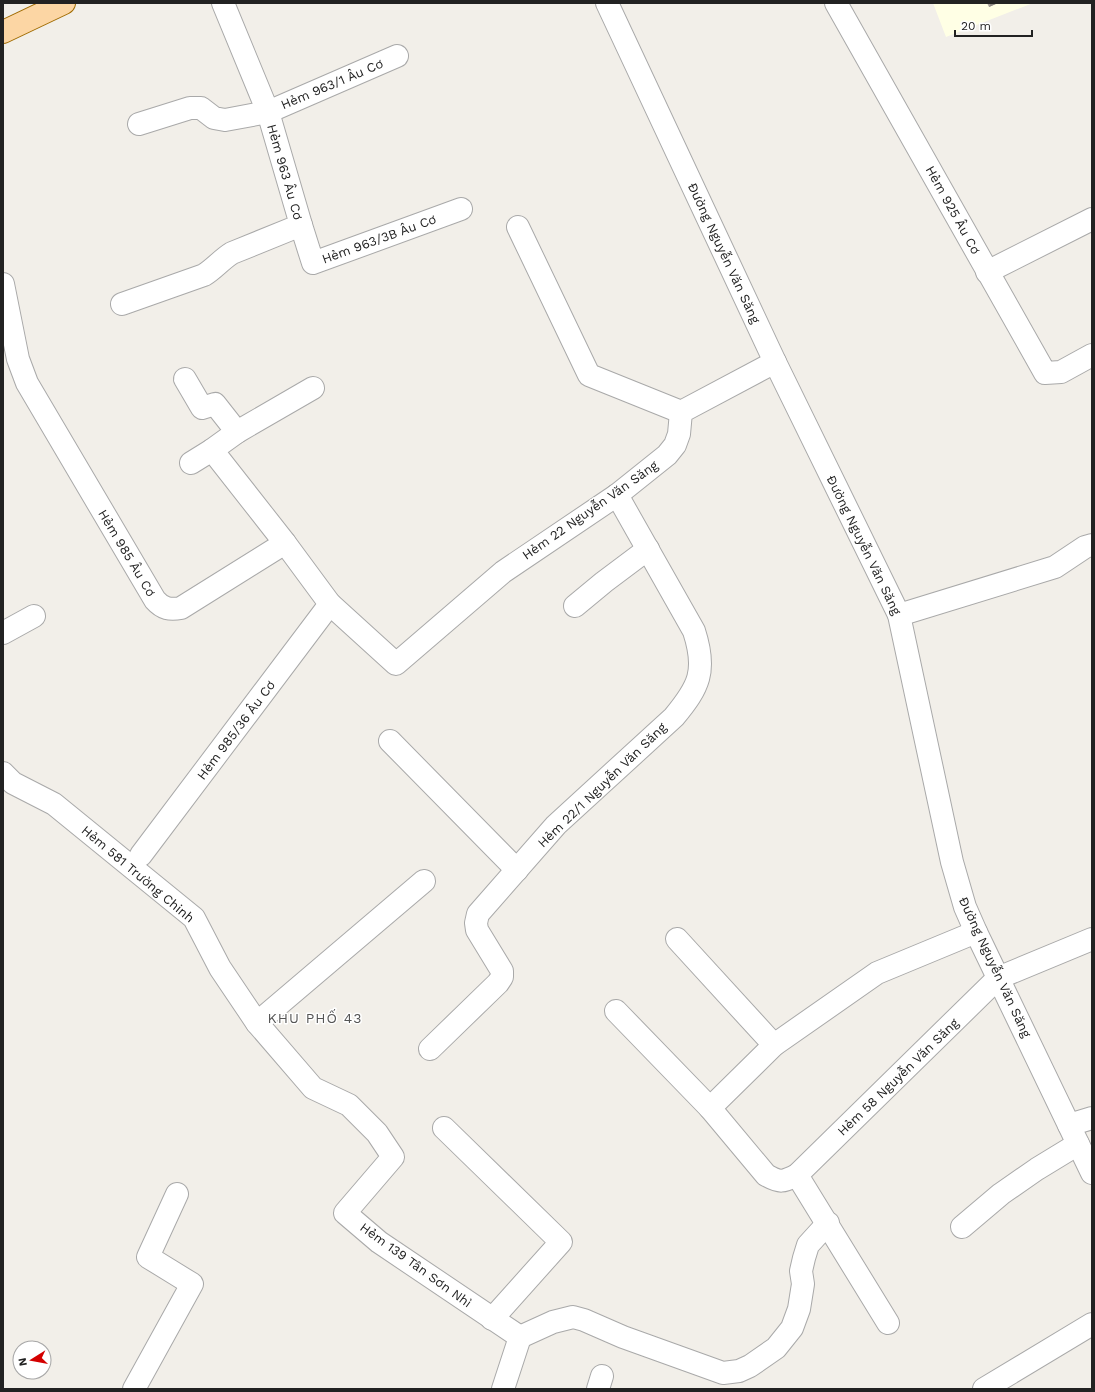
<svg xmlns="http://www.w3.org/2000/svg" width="1095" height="1392" viewBox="0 0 1095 1392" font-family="'Work Sans',sans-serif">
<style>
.education{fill:#ffffe5}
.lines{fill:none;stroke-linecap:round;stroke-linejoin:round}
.minor-casing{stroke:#a9a9a9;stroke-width:24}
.major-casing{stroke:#a06b00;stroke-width:24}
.minor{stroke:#fff;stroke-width:22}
.major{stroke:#fcd6a4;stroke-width:22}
.wall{fill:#aba49e}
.shaded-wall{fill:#8b8681}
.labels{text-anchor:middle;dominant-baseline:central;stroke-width:3;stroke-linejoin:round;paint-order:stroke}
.street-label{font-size:13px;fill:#222;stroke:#fff}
.neighbourhood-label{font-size:14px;letter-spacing:1px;fill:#555;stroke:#fff}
</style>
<rect width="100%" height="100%" fill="#f2efe9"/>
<polygon class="education" points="933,3 1033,3 946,37"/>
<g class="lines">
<defs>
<g id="minor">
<polyline points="607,3 775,362 899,615 952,862 965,907 976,932 1092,1173"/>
<polyline points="836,3 1045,373 1061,372 1092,355"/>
<polyline points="139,124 190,108 201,108 214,118 225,120 268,112 397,56"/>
<polyline points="301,225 313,263 461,209"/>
<polyline points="518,227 589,375 681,412"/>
<polyline points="987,272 1092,219"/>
<path d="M3,284l15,75 9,24 128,217c8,9 15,10 26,8l104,-65 45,61 66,60 107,-92 114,-77 50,-40 8,-10 4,-11 2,-22 94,-50"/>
<path d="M122,304l82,-29c10,-6 18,-16 28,-22l69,-28 -33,-113 -45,-109"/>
<polyline points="185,379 202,408 215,404 237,432"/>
<polyline points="212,450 237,432 313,388"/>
<polyline points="191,463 212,450 285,543"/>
<polyline points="575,606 604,582 648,549"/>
<polyline points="899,615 1055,567 1085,547 1092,545"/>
<polyline points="3,633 34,616"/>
<polyline points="390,741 517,870"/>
<polyline points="3,773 13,783 54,804 194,918 220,968 257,1023 313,1088 349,1105 377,1133 393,1157 345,1213 379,1242 520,1337"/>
<polyline points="141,855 330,604"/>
<polyline points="677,939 774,1045"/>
<path d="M616,1011l94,97 56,67c14,8 17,7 31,0l201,-197 94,-39"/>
<polyline points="257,1023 424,881"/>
<path d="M430,1049l68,-66 4,-6v-6l-25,-41 -1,-7 2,-9 78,-89 118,-108c25,-30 33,-46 20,-86l-77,-136"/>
<polyline points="710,1108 774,1045 877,973 976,932"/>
<polyline points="1069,1125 1092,1118"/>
<polyline points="444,1128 561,1242 492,1319"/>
<polyline points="797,1175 888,1323"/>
<polyline points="962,1227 1001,1194 1037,1169 1078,1144"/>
<polyline points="520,1337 553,1322 573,1317 584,1320 623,1337 723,1373 739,1371 750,1366 776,1348 792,1328 799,1309 803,1284 801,1271 804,1258 808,1245 828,1223"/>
<polyline points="134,1389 192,1284 148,1257 177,1194"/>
<polyline points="503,1389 520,1337"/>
<polyline points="598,1389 602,1376"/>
<polyline points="984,1389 1092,1324"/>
</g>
<polyline id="major" points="3,32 64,3"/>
</defs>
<use href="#minor" class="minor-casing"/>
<use href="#major" class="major-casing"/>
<use href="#minor" class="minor"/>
<use href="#major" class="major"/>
</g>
<polygon class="wall" points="987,3 998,3 989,7"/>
<polygon class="shaded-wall" points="991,3 998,3 989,7"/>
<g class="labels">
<g class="street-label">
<text transform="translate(332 84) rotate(-23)">Hẻm 963/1 Âu Cơ</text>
<text transform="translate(285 172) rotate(74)">Hẻm 963 Âu Cơ</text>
<text transform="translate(953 210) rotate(61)">Hẻm 925 Âu Cơ</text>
<text transform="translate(379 239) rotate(-20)">Hẻm 963/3B Âu Cơ</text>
<text transform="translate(724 253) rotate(65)">Đường Nguyễn Văn Săng</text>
<text transform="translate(590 510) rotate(-35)">Hẻm 22 Nguyễn Văn Săng</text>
<text transform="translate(864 545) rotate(64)">Đường Nguyễn Văn Săng</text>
<text transform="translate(127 553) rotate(59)">Hẻm 985 Âu Cơ</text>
<text transform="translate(236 730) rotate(-53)">Hẻm 985/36 Âu Cơ</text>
<text transform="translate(602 785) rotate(-44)">Hẻm 22/1 Nguyễn Văn Săng</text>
<text transform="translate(138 874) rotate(40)">Hẻm 581 Trường Chinh</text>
<text transform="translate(995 967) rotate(65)">Đường Nguyễn Văn Săng</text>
<text transform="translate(898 1077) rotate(-44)">Hẻm 58 Nguyễn Văn Săng</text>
<text transform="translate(416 1265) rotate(36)">Hẻm 139 Tân Sơn Nhì</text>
</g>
<g class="neighbourhood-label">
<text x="315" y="1018">KHU PHỐ 43</text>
</g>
</g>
<rect width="1095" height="1392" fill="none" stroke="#222222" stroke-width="8"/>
<g transform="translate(32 1360) rotate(259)"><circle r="19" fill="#ffffff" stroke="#a7a7a7"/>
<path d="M0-3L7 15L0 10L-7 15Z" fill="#d40000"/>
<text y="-6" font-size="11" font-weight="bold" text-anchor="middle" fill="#222222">N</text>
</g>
<path d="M955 30v6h77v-6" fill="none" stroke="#222222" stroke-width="2"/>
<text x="961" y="30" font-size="12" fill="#222222" stroke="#ffffff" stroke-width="3" paint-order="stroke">20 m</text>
</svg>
